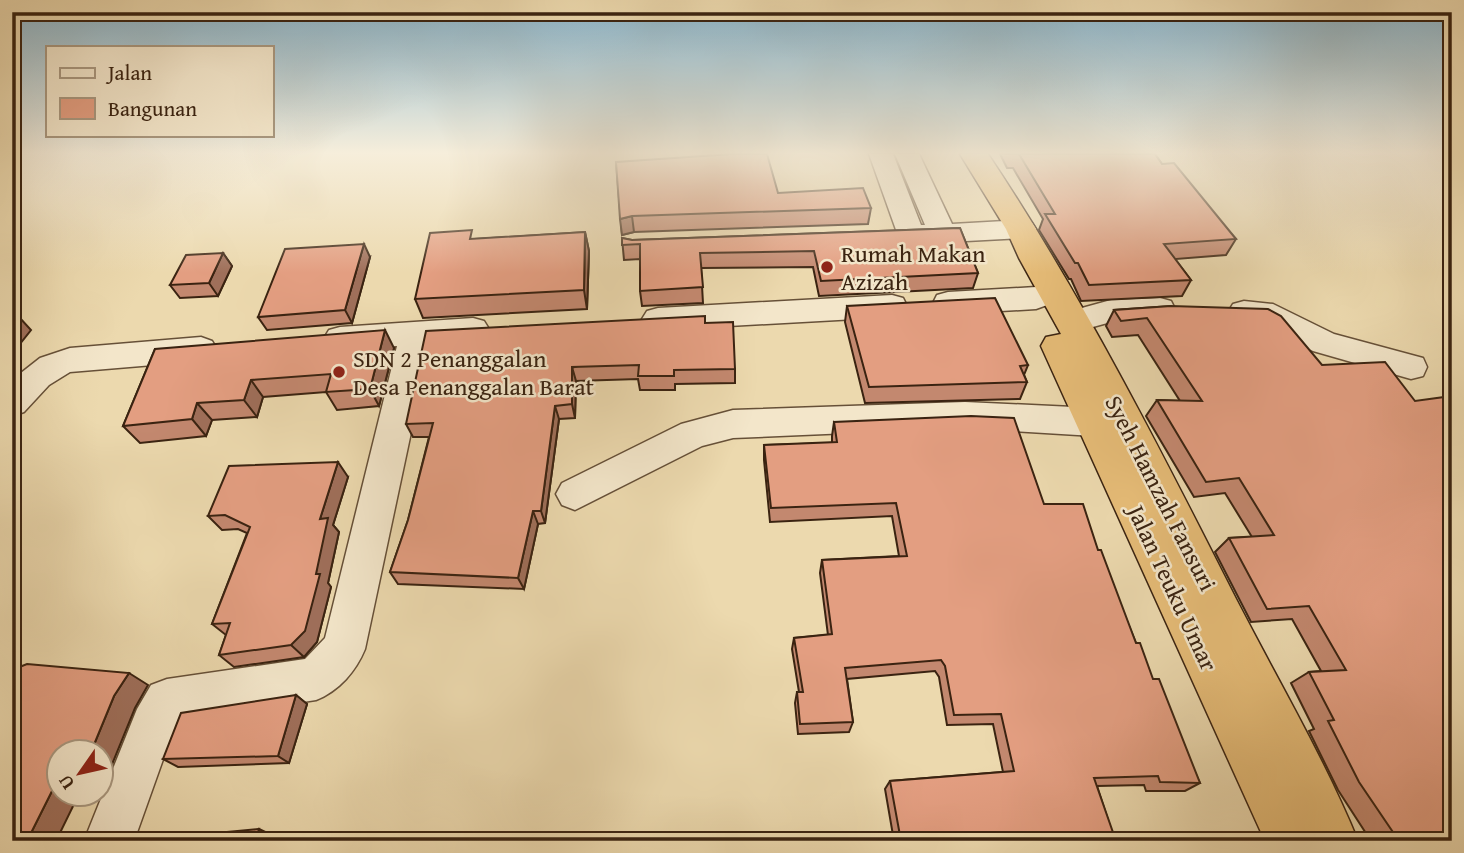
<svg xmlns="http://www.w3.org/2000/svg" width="1464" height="853" viewBox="0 0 1464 853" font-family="'Gentium Book Plus',serif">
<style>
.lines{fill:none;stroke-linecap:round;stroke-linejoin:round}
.minor-casing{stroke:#665038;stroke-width:3}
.highway-casing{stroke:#3a2311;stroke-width:3}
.minor{fill:#f3e6ca;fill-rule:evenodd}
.highway{fill:#e6bc77;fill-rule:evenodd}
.wall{fill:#c3886f;stroke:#3a2311;stroke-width:2}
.shaded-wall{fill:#9f6f5a;stroke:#3a2311;stroke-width:2}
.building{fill:#e39e81;stroke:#3a2311;stroke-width:2}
.poi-dot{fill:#8f2418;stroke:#f3e6ca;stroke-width:2.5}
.labels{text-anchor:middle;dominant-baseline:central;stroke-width:5;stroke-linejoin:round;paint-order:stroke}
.poi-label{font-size:24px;fill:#3a2311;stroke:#f3e6ca;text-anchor:start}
.street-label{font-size:24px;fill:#3a2311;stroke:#f3e6ca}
</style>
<rect width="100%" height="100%" fill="#ecd9ae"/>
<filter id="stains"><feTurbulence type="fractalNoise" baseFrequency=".00286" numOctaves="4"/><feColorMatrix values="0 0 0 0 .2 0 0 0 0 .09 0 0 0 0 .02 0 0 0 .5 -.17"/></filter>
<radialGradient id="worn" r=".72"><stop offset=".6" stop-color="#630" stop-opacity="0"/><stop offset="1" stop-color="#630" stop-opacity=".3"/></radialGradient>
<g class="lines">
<defs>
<g id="minor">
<polygon points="869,154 893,154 921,225 925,225 895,154 919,154 952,224 1022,220 1032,223 1036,229 1032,235 1022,238 910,244 900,241"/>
<polygon points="1036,287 1047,291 1051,298 1047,305 1036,309 948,314 937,311 933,303 937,295 948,292"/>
<polygon points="892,295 903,298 907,306 903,314 892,317 658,330 647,327 642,319 647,311 658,308"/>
<polygon points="1160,298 1171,301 1175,309 1171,317 1160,320 1111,322 1071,333 1060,330 1055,322 1060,314 1111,300"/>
<polygon points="1244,301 1273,304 1334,334 1423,358 1427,367 1423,376 1411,379 1313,351 1257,323 1233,320 1228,312 1233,304"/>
<path d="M473,318l11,3 5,8 -5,8 -54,6 -65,306c-9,22 -26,42 -49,51l-136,21 -9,16 -37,104h-50l53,-132 14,-24 16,-6 138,-20 20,-21 72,-292 -57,3 -11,-3 -5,-8 5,-8 11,-3z"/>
<polygon points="201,337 212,341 217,349 212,357 201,361 70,372 49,385 24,412 12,416 12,380 40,358 70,348"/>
<polygon points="965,402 1094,408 1106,412 1111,422 1106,432 1094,436 965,428 733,438 702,446 575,510 562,505 556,494 562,483 681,424 733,410"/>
</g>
<path id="highway" d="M960,154h28c94,141 171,293 248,445 41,80 88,159 122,242h-93l-224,-495 5,-9 15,-3 -42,-76 -13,-29z"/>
</defs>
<use href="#minor" class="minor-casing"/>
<use href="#highway" class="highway-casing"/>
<use href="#minor" class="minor"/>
<use href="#highway" class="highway"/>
</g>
<g class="wall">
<polygon points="1000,154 1155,154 1162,164 1236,239 1226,255 1175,259 1191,280 1182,296 1081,301 1071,279 1069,279 1039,230 1043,219 1013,168 1007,168"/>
<polygon points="616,162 778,193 871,208 868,224 634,232 622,235"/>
<polygon points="960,228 978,273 973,288 819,296 813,267 701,268 703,303 642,306 640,291 640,259 624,260 622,238 632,240"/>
<polygon points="585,232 589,251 587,309 423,318 415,299 475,239"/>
<polygon points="223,253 232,266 218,296 180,298 170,285"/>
<polygon points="370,257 352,323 267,330 258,317"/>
<polygon points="847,306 1028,365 1024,375 1027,382 1020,399 865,403 845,322"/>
<polygon points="1171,306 1452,841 1371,841 1338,790 1309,731 1314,729 1291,683 1309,672 1321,671 1292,619 1251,622 1215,552 1229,538 1252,537 1225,493 1194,497 1146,416 1157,400 1180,401 1138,335 1112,337 1106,326 1114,310"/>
<polygon points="705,323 735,369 735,383 675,384 675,390 640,390 638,379 576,381 575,418 559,419 545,523 538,524 524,589 398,584 390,572 408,520 429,437 413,437 406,424"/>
<polygon points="394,348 379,406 337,410 326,392 263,397 257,417 212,420 206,436 140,443 123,426 155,349"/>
<polygon points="834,422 1044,504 1098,550 1136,643 1200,783 1185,791 1146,791 1144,785 1097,786 1115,841 894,841 885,789 890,781 1003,772 993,724 947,725 939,677 935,671 847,679 853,722 849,732 798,734 795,703 797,692 799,692 792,649 794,638 828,635 820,573 822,560 899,556 892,516 770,522 764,460 764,445 832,443 832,436"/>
<polygon points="348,477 333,525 339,532 328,583 331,587 317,642 304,657 234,667 219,655 226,635 212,624 247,533 238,529 222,530 208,516"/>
<polygon points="296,695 307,704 289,763 178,767 163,759"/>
</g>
<g class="shaded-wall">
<polygon points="632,216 634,232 622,235 620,219"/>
<polygon points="585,232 589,251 587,309 584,290"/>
<polygon points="364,244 370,257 352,323 345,310"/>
<polygon points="223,253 232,266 218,296 209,283"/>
<polygon points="19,317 31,330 12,354 12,325"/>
<polygon points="385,330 394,348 379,406 370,389"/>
<polygon points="572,367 576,381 575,418 572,404"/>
<polygon points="251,380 263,397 257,417 244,400"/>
<polygon points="197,403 212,420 206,436 192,419"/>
<polygon points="555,406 559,419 545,523 541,511"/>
<polygon points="338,462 348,477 333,525 339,532 328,583 331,587 317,642 304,657 291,645 316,574 320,519"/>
<polygon points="533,511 538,524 524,589 518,578"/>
<polygon points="129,673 148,685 135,708 102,789 102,752 91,752 114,696"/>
<polygon points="296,695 307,704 289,763 278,756"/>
<polygon points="57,781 60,782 60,794 79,794 56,841 27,841"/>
<polygon points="259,829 276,837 275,841 256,841"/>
</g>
<g class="building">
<polygon points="732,154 767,154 778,193 863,188 871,208 632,216 620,219 616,162"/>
<polygon points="1019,154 1155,154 1162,164 1174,163 1236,239 1164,244 1191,280 1089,285 1078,263 1075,263 1045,214 1055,214"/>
<polygon points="960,228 978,273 821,281 814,251 700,253 703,287 640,291 640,244 622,245 622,238 632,240"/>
<polygon points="472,230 470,239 585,232 584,290 415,299 430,233"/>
<polygon points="364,244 345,310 258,317 285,249"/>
<polygon points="223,253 209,283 170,285 186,255"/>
<polygon points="995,298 1028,365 1020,366 1027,382 869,387 847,306"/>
<polygon points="1171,306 1268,309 1281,316 1322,365 1385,362 1415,401 1452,396 1452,841 1399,841 1359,782 1328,721 1334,720 1309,672 1346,670 1309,606 1267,609 1229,538 1274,535 1239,478 1206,482 1157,400 1202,401 1147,318 1121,321 1114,310"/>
<polygon points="705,316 705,323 733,322 735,369 674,370 674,376 638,376 639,365 572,367 572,404 555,406 541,511 533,511 518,578 390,572 408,520 433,423 406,424 426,331"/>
<polygon points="12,317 19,317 12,325"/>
<polygon points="385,330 370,389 326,392 331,374 251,380 244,400 197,403 192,419 123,426 155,349"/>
<polygon points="971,416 1014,418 1044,504 1083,504 1098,550 1101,550 1136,643 1140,643 1153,679 1159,679 1200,783 1160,782 1158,776 1094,778 1116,841 901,841 890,781 1014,771 1001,714 954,715 945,666 941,660 845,668 853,722 800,724 797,692 803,692 794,638 832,634 822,560 907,556 896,503 771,508 764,445 837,442 834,422"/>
<polygon points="338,462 320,519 328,518 316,574 320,574 305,631 291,645 219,655 230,623 212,624 250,527 225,515 208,516 229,466"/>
<polygon points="27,664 129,673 114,696 91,752 60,752 60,781 57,781 27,841 12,841 12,670"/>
<polygon points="296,695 278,756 163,759 181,713"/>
<polygon points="259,829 256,841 131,841"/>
</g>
<linearGradient id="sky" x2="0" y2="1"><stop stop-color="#88b6cf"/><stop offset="0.56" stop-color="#f6eedb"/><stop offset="1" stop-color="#f6eedb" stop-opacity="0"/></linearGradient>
<rect width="1464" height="273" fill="url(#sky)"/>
<g class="poi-dot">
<circle cx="827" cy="267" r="7"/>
<circle cx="339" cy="372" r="7"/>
</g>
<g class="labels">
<g class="poi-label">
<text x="841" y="253">Rumah Makan<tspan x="841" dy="28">Azizah</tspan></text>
<text x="353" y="358">SDN 2 Penanggalan<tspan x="353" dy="28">Desa Penanggalan Barat</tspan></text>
</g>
<g class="street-label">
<text transform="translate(1161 493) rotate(63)">Syeh Hamzah Fansuri</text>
<text transform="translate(1173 588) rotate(65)">Jalan Teuku Umar</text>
</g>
</g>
<rect width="1464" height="853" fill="none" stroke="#ecd9ae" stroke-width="42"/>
<rect x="14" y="14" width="1436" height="825" fill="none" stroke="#3a2311" stroke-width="3.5"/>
<rect x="21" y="21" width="1422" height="811" fill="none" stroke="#3a2311" stroke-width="2"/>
<rect x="46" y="46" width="228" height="91" fill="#f3e6ca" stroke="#a99880" stroke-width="2"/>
<rect x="60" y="68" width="35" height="10" fill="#f3e6ca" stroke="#a99880" stroke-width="2"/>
<text x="108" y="80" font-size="21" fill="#3a2311">Jalan</text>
<rect x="60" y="98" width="35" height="21" fill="#e39e81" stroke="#a99880" stroke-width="2"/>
<text x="108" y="116" font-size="21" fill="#3a2311">Bangunan</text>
<g transform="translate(80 773) rotate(236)"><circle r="33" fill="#f3e6ca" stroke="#a99880" stroke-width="2"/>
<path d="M0-5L12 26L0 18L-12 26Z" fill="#8f2418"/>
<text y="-10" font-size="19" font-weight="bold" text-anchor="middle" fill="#3a2311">U</text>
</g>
<rect width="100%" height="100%" filter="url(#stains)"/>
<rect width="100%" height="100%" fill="url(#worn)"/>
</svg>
